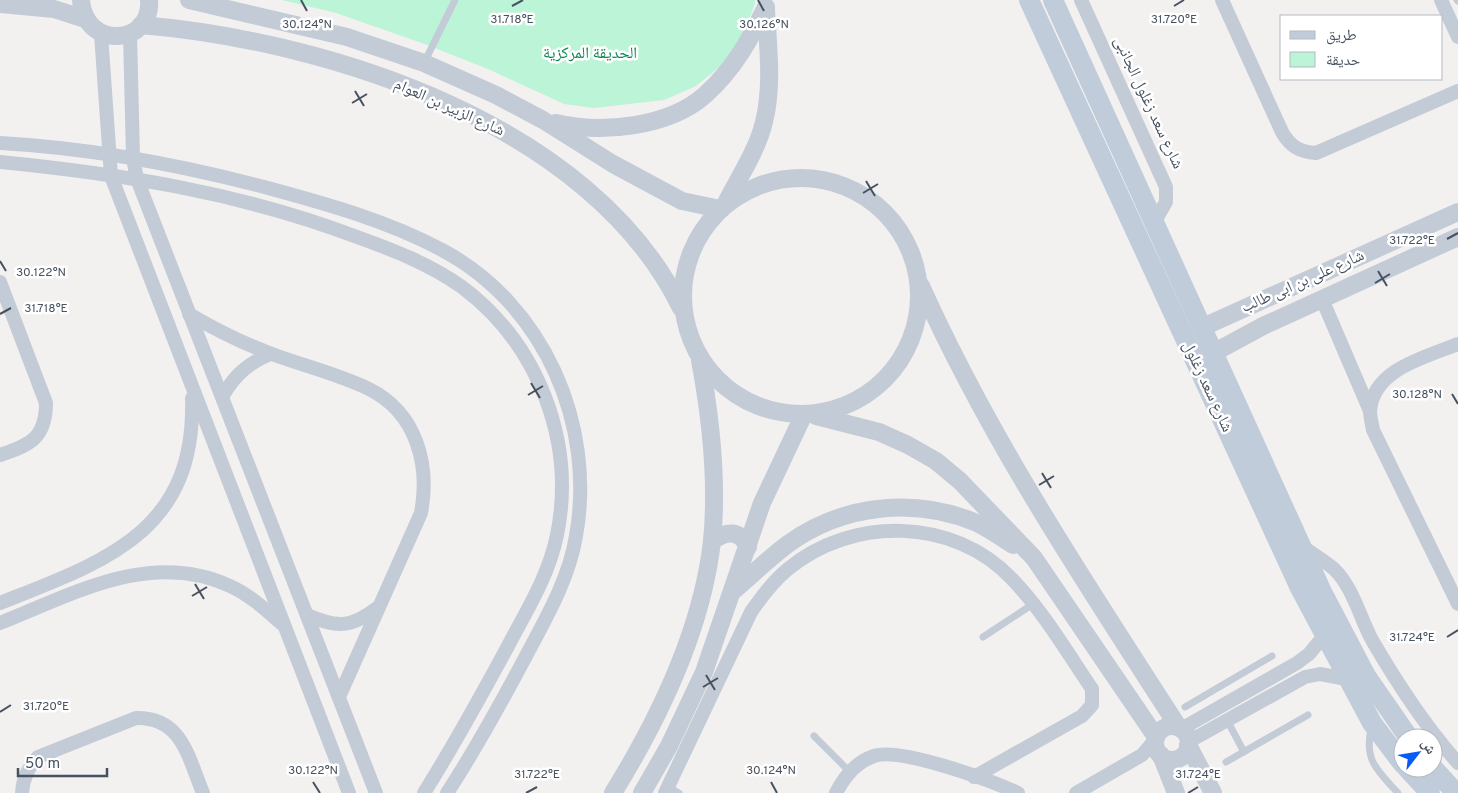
<svg xmlns="http://www.w3.org/2000/svg" width="1458" height="793" viewBox="0 0 1458 793" font-family="Overpass,'Noto Naskh Arabic',sans-serif">
<style>
.green{fill:#bbf4d6}
.lines{fill:none;stroke-linecap:round;stroke-linejoin:round}
.service{stroke:#c3cbd6;stroke-width:7}
.minor{stroke:#c3cbd6;stroke-width:14}
.tertiary{stroke:#c3cbd6;stroke-width:18}
.secondary{stroke:#c1ccdb;stroke-width:20}
.ticks{fill:none;stroke:#465260;stroke-width:2}
.labels{text-anchor:middle;dominant-baseline:central;stroke-width:5;stroke-linejoin:round;paint-order:stroke}
.park-label{font-size:16px;fill:#0e8553;stroke:#fff}
.street-label{font-size:16px;fill:#465260;stroke:#fff}
.ticks-label{font-size:12px;text-anchor:middle;fill:#465260;stroke:#fff;stroke-width:5;stroke-linejoin:round;paint-order:stroke}
</style>
<rect width="100%" height="100%" fill="#f3f0f0"/>
<polygon class="green" points="282,0 755,0 755,3 743,36 723,64 696,86 664,100 594,108 564,104 488,69 422,43 336,13"/>
<g class="lines">
<g class="service">
<polyline points="1457,0 1458,1"/>
<polyline points="424,63 455,0"/>
<polyline points="983,637 1033,604"/>
<polyline points="1185,707 1272,656"/>
<polyline points="1227,720 1244,752"/>
<path d="M1371,729c-7,32 7,42 27,64"/>
<polyline points="814,736 850,772"/>
<polyline points="1226,762 1308,715"/>
<polyline points="668,787 679,793"/>
</g>
<g class="minor">
<polyline points="1081,0 1166,187 1166,202 1155,221"/>
<path d="M1222,0l60,132c8,14 17,20 34,21l142,-62"/>
<polyline points="1441,0 1458,37"/>
<polyline points="130,33 133,158 137,179 376,793"/>
<polyline points="101,34 111,176 349,793"/>
<path d="M0,143c91,5 181,22 268,45 59,16 120,33 174,62 102,54 154,175 134,286 -7,43 -30,82 -50,120 -25,47 -50,93 -79,137"/>
<path d="M0,162c122,12 242,31 357,75 36,13 73,27 105,50 76,57 114,154 95,248 -8,40 -30,75 -49,111 -27,50 -54,99 -84,147"/>
<path d="M0,282l46,121c0,35 -16,42 -46,52"/>
<polyline points="1322,299 1370,411"/>
<path d="M189,314c27,16 53,29 83,40 32,12 66,20 97,35 48,24 61,76 52,124l-82,184"/>
<path d="M1458,344c-32,13 -85,25 -88,67 0,6 2,13 3,19l85,174"/>
<path d="M222,397c12,-21 26,-34 48,-43"/>
<path d="M1303,547c10,7 22,14 31,22 19,18 26,49 38,71 25,43 53,86 86,123"/>
<path d="M0,603c106,-42 196,-71 192,-205"/>
<path d="M307,615c30,13 44,13 70,-7"/>
<path d="M0,623c73,-29 152,-74 230,-37 20,9 36,24 52,38"/>
<polyline points="1181,729 1297,663 1309,654 1324,636"/>
<polyline points="1188,742 1305,677 1320,674 1347,679"/>
<path d="M22,793c1,-15 6,-25 16,-36l98,-39c46,-1 52,39 67,75"/>
<path d="M665,793l86,-181c11,-16 22,-31 37,-43 64,-53 166,-52 224,10 31,32 55,73 80,110v16l-10,11 -108,61"/>
<path d="M836,793c8,-16 20,-31 38,-37 26,-9 116,24 144,37"/>
<polyline points="1076,793 1142,755 1155,740"/>
</g>
<g class="tertiary">
<path d="M81,0c4,51 72,45 68,0"/>
<polyline points="189,0 347,37 424,63 496,95 543,120 613,164 682,201 720,209"/>
<polyline points="0,4 54,9 85,19"/>
<path d="M141,25c190,16 451,100 540,283"/>
<path d="M556,123c46,11 113,4 149,-28 28,-25 45,-55 61,-88"/>
<circle cx="801" cy="296" r="118"/>
<path d="M726,203c13,-26 31,-52 38,-81 9,-36 4,-75 2,-112"/>
<path d="M921,286c70,156 166,299 258,442"/>
<polyline points="1203,327 1458,212"/>
<polyline points="1215,352 1263,326 1458,237"/>
<polyline points="816,416 879,432 908,445 936,461 960,481 1034,558 1156,737"/>
<path d="M712,541c14,-10 28,-12 36,6"/>
<path d="M733,591c18,-15 36,-33 55,-47 55,-40 127,-47 189,-21 13,6 25,15 36,22"/>
<circle cx="1172" cy="743" r="17"/>
<polyline points="1188,745 1213,793"/>
<polyline points="1161,755 1176,793"/>
<path d="M613,793c47,-76 89,-163 99,-252 6,-61 -1,-122 -12,-181"/>
<polyline points="642,793 669,746 704,672 762,503 804,414"/>
</g>
<g class="secondary">
<polyline points="1029,0 1300,588 1372,723 1403,764"/>
<polyline points="1053,0 1322,592 1366,676 1409,738"/>
<polyline points="1407,768 1430,793"/>
<polyline points="1433,768 1456,793"/>
</g>
</g>
<path class="ticks" d="M301,0l6,11M758,0l6,11M512,6l11,-6M1174,6l10,-6M355,91l9,15M352,103l15,-9M866,181l9,15M863,193l15,-9M1447,239l11,-6M0,261l6,10M1378,271l9,15M1375,283l15,-9M0,314l11,-6M531,383l9,15M1452,394l6,10M528,395l15,-9M1042,473l9,15M1039,485l15,-9M195,584l9,15M192,596l15,-9M1447,637l11,-7M706,675l9,15M703,687l15,-9M0,712l11,-7M313,782l7,11M771,782l6,11M526,793l11,-6M1188,793l10,-6"/>
<g class="labels">
<g class="park-label">
<text x="590" y="54">الحديقة المركزية</text>
</g>
<g class="street-label">
<text transform="translate(1148 103) rotate(65)">شارع سعد زغلول الجانبى</text>
<text transform="translate(449 108) rotate(24)">شارع الزبير بن العوام</text>
<text transform="translate(1303 282) rotate(-24)">شارع على بن ابى طالب</text>
<text transform="translate(1207 387) rotate(65)">شارع سعد زغلول</text>
</g>
</g>
<g class="ticks-label">
<text x="1174" y="23">31.720°E</text>
<text x="512" y="23">31.718°E</text>
<text x="764" y="28">30.126°N</text>
<text x="307" y="28">30.124°N</text>
<text x="1412" y="244">31.722°E</text>
<text x="41" y="276">30.122°N</text>
<text x="46" y="312">31.718°E</text>
<text x="1417" y="398">30.128°N</text>
<text x="1412" y="641">31.724°E</text>
<text x="46" y="710">31.720°E</text>
<text x="313" y="774">30.122°N</text>
<text x="771" y="774">30.124°N</text>
<text x="537" y="778">31.722°E</text>
<text x="1198" y="778">31.724°E</text>
</g>
<rect x="1280" y="15" width="162" height="65" fill="#ffffff" stroke="#b5babf"/>
<rect x="1290" y="31" width="25" height="8" fill="#c1ccdb" stroke="#b5babf"/>
<text x="1326" y="40" font-size="15" fill="#465260">طريق</text>
<rect x="1290" y="52" width="25" height="15" fill="#bbf4d6" stroke="#b5babf"/>
<text x="1326" y="65" font-size="15" fill="#465260">حديقة</text>
<g transform="translate(1418 753) rotate(59)"><circle r="24" fill="#ffffff" stroke="#b5babf"/>
<path d="M0-4L9 19L0 12L-9 19Z" fill="#075cf7"/>
<text y="-8" font-size="14" font-weight="bold" text-anchor="middle" fill="#465260">ش</text>
</g>
<path d="M18 768v8h89v-8" fill="none" stroke="#465260" stroke-width="2.5"/>
<text x="25" y="768" font-size="15" fill="#465260" stroke="#ffffff" stroke-width="4" paint-order="stroke">50 m</text>
</svg>
